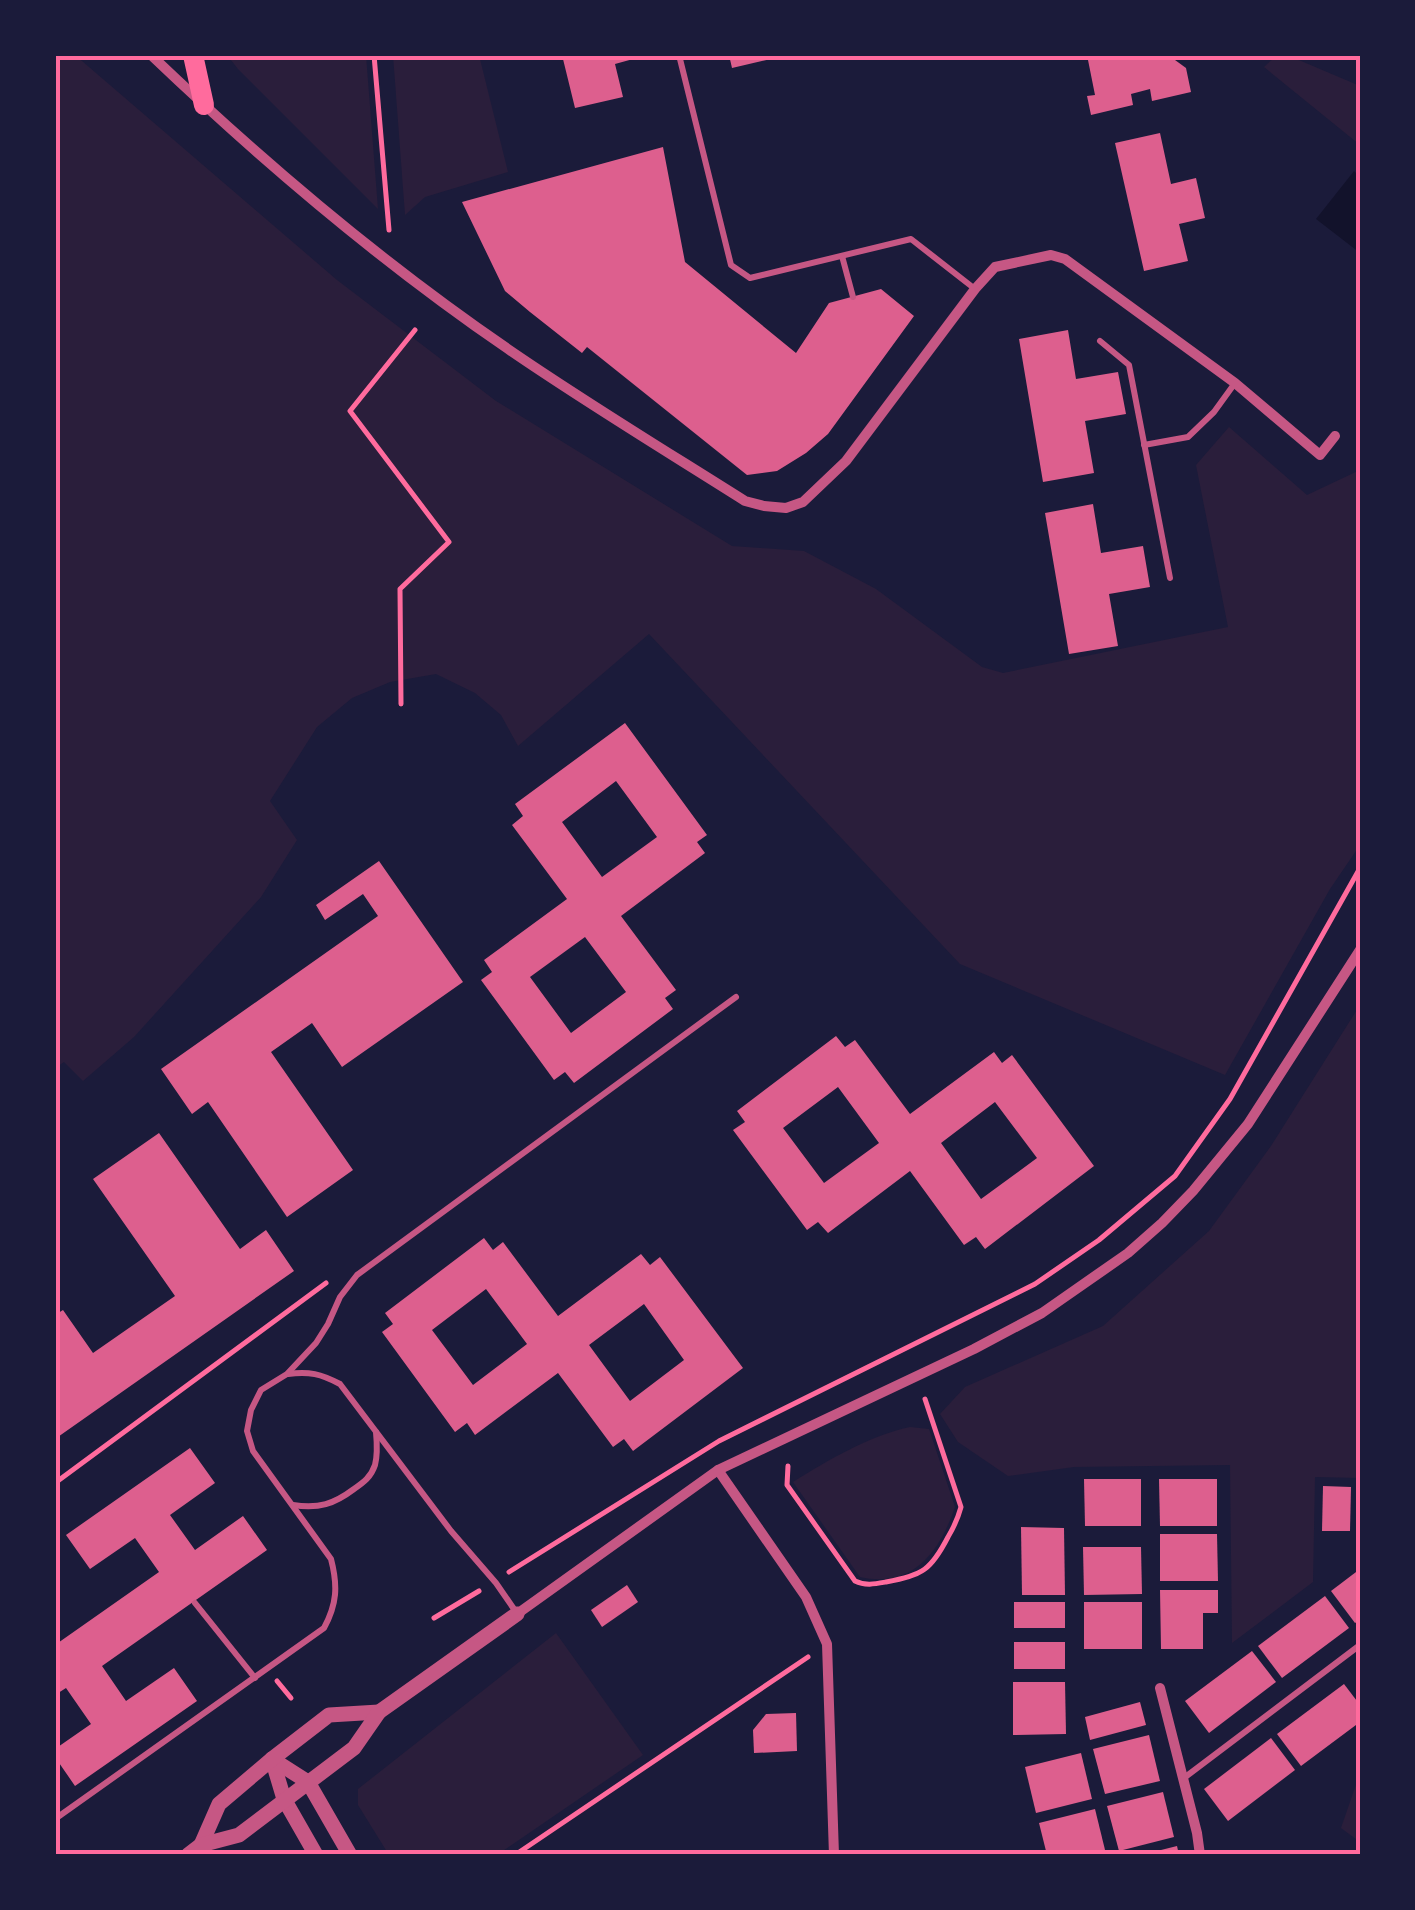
<svg xmlns="http://www.w3.org/2000/svg" width="1415" height="1910" viewBox="0 0 1415 1910" font-family="'Space Grotesk',sans-serif">
<style>
.green{fill:#2a1e3b}
.water{fill:#12122b}
.building{fill:#dd5f8e;fill-rule:evenodd}
.lines{fill:none;stroke-linecap:round;stroke-linejoin:round}
.path{stroke:#ff6b9d;stroke-width:5}
.service{stroke:#c65784;stroke-width:6}
.minor{stroke:#c65784;stroke-width:10}
.tertiary{stroke:#c65784;stroke-width:15}
.primary{stroke:#ff6b9d;stroke-width:20}
.neatline{fill:none;stroke:#ff6b9d;stroke-width:4}
</style>
<rect width="100%" height="100%" fill="#1b1b3a"/>
<g class="green">
<polygon points="55,55 75,55 337,280 496,401 732,546 804,551 876,589 982,667 1003,673 1228,627 1196,465 1229,427 1307,495 1360,470 1360,845 1330,889 1225,1075 960,964 649,634 518,746 501,715 475,693 436,674 390,682 352,698 317,727 270,801 297,840 261,897 134,1037 83,1081 64,1062 55,1068"/>
<polygon points="227,55 366,55 378,209 238,69"/>
<polygon points="393,55 479,55 508,172 425,197 405,215"/>
<polygon points="1277,55 1287,55 1360,86 1360,145 1264,67"/>
<polygon points="1360,1005 1360,1546 1360,1478 1315,1477 1313,1582 1232,1643 1230,1465 1074,1467 1008,1476 958,1442 940,1414 965,1387 1103,1326 1209,1231 1271,1146"/>
<path d="M910,1427l19,2 26,78c-15,44 -42,82 -95,70l-67,-95c35,-22 76,-46 117,-55z"/>
<polygon points="556,1633 643,1755 497,1855 389,1855 358,1805 358,1789"/>
<polygon points="1360,1773 1360,1842 1341,1828"/>
</g>
<polygon class="water" points="1354,171 1360,177 1360,253 1316,219"/>
<g class="building">
<polygon points="562,55 644,55 644,56 615,64 623,97 575,108"/>
<polygon points="729,55 770,55 771,59 732,68"/>
<polygon points="1087,55 1174,55 1175,60 1186,68 1191,92 1152,101 1150,89 1131,94 1133,105 1091,115 1087,96 1095,95"/>
<polygon points="1160,133 1171,184 1196,178 1205,218 1179,224 1188,261 1144,271 1115,143"/>
<polygon points="663,147 685,262 796,353 829,303 881,289 914,316 828,434 806,453 777,471 747,475 587,347 582,353 530,312 505,291 462,202"/>
<polygon points="1068,330 1076,379 1118,372 1126,414 1085,421 1094,473 1043,482 1019,339"/>
<polygon points="1093,504 1101,553 1143,546 1150,587 1109,594 1118,646 1069,654 1045,513"/>
<path d="M625,723l82,112 -10,7 8,11 -84,63 55,74 -11,8 8,11 -99,74 -9,-11 -11,8 -73,-100 11,-8 -8,-12 83,-61 -55,-74 11,-9 -8,-12zM616,781l41,56 -55,40 -40,-55zM585,937l41,55 -55,41 -41,-56z"/>
<polygon points="379,861 463,982 342,1067 312,1023 271,1052 353,1170 287,1217 208,1102 192,1114 161,1069 378,916 363,894 325,920 316,905"/>
<path d="M836,1036l9,11 10,-7 55,74 84,-62 8,11 10,-8 82,111 -109,83 -9,-12 -12,8 -54,-74 -82,62 -10,-11 -11,8 -74,-100 12,-8 -8,-11zM838,1087l41,56 -55,40 -41,-55zM995,1102l42,56 -56,41 -40,-56z"/>
<polygon points="159,1133 240,1249 266,1230 294,1271 55,1439 55,1315 63,1310 93,1353 175,1296 93,1179"/>
<path d="M484,1238l9,12 10,-8 55,74 83,-62 9,11 10,-8 83,111 -110,83 -9,-12 -11,8 -55,-74 -83,62 -8,-12 -12,9 -73,-100 11,-8 -8,-11zM486,1289l41,55 -54,41 -41,-55zM644,1304l40,56 -54,41 -41,-56z"/>
<polygon points="190,1448 215,1483 170,1515 195,1550 243,1516 267,1550 102,1666 126,1701 174,1668 197,1701 75,1786 55,1757 55,1749 91,1724 66,1688 55,1695 55,1645 159,1572 135,1538 90,1569 66,1535"/>
<polygon points="1084,1479 1141,1479 1141,1526 1085,1526"/>
<polygon points="1159,1479 1217,1479 1217,1526 1160,1526"/>
<polygon points="1323,1486 1351,1487 1350,1531 1322,1531"/>
<polygon points="1021,1527 1064,1528 1065,1595 1022,1595"/>
<polygon points="1160,1534 1217,1534 1218,1581 1160,1581"/>
<polygon points="1083,1547 1141,1547 1142,1594 1084,1595"/>
<polygon points="1360,1569 1360,1620 1355,1623 1331,1591"/>
<polygon points="627,1585 638,1602 602,1627 591,1610"/>
<polygon points="1160,1590 1218,1590 1218,1613 1203,1613 1203,1649 1161,1649"/>
<polygon points="1325,1596 1349,1628 1282,1678 1258,1646"/>
<rect x="1014" y="1602" width="51" height="26"/>
<rect x="1084" y="1602" width="58" height="47"/>
<rect x="1014" y="1642" width="51" height="27"/>
<polygon points="1252,1651 1276,1682 1209,1733 1185,1701"/>
<polygon points="1013,1682 1065,1682 1066,1734 1013,1735"/>
<polygon points="1344,1684 1360,1705 1360,1722 1301,1766 1277,1734"/>
<polygon points="1140,1702 1146,1725 1090,1740 1085,1717"/>
<polygon points="796,1713 797,1751 754,1753 753,1730 766,1714"/>
<polygon points="1149,1735 1160,1781 1105,1794 1093,1749"/>
<polygon points="1271,1738 1295,1770 1228,1821 1204,1789"/>
<polygon points="1081,1753 1092,1799 1036,1813 1025,1767"/>
<polygon points="1163,1792 1174,1837 1119,1851 1107,1806"/>
<polygon points="1095,1809 1106,1854 1047,1855 1039,1823"/>
<polygon points="1177,1846 1179,1855 1145,1855 1145,1854"/>
</g>
<g class="lines">
<g class="path">
<polyline points="374,55 389,230"/>
<polyline points="401,704 400,589 449,542 350,411 415,330"/>
<path d="M788,1466l-1,19 68,96c10,5 20,3 31,1 37,-7 45,-12 62,-45 6,-10 10,-19 13,-30l-36,-108"/>
<polyline points="55,1483 326,1283"/>
<polyline points="509,1572 719,1441 1035,1284 1099,1240 1175,1176 1230,1099 1360,868"/>
<polyline points="434,1618 479,1591"/>
<polyline points="277,1681 291,1698"/>
<polyline points="515,1855 808,1657"/>
</g>
<g class="service">
<polyline points="679,55 731,265 750,278 911,239 975,289"/>
<polyline points="842,256 853,297"/>
<polyline points="1100,341 1129,365 1170,578"/>
<polyline points="1144,445 1188,437 1214,412 1235,383"/>
<path d="M288,1374c21,-3 33,0 52,10l111,147 45,52 20,29"/>
<path d="M293,1505c26,4 41,-1 61,-16 10,-7 17,-12 21,-24 3,-11 2,-22 1,-33"/>
<polyline points="195,1603 255,1678"/>
<polyline points="1184,1778 1360,1645"/>
<path d="M55,1819l269,-191c13,-24 14,-42 7,-69l-78,-108 -6,-20 4,-21 10,-20 26,-16 29,-31 12,-19 12,-27 17,-22 379,-278"/>
</g>
<g class="minor">
<path d="M151,55c112,107 230,207 357,294 77,53 158,102 237,152l19,5 22,2 17,-6 43,-41 129,-172 20,-22 56,-12 14,4 170,124 85,72 15,-19"/>
<polyline points="718,1470 806,1597 827,1644 834,1855"/>
<polyline points="517,1614 718,1470 974,1349 1042,1313 1128,1253 1162,1223 1193,1191 1248,1124 1360,950"/>
<polyline points="1160,1688 1197,1833 1200,1855"/>
</g>
<g class="tertiary">
<polyline points="272,1759 308,1782 350,1855"/>
<polyline points="272,1759 284,1799 316,1855"/>
<polyline points="201,1845 219,1804 272,1759 329,1715 379,1712"/>
<polyline points="188,1855 201,1845 239,1835 354,1748 379,1712 517,1614"/>
</g>
<polyline class="primary" points="193,55 204,105"/>
</g>
<rect width="1415" height="1910" fill="none" stroke="#1b1b3a" stroke-width="115"/>
<rect x="58" y="58" width="1300" height="1794" class="neatline"/>
</svg>
